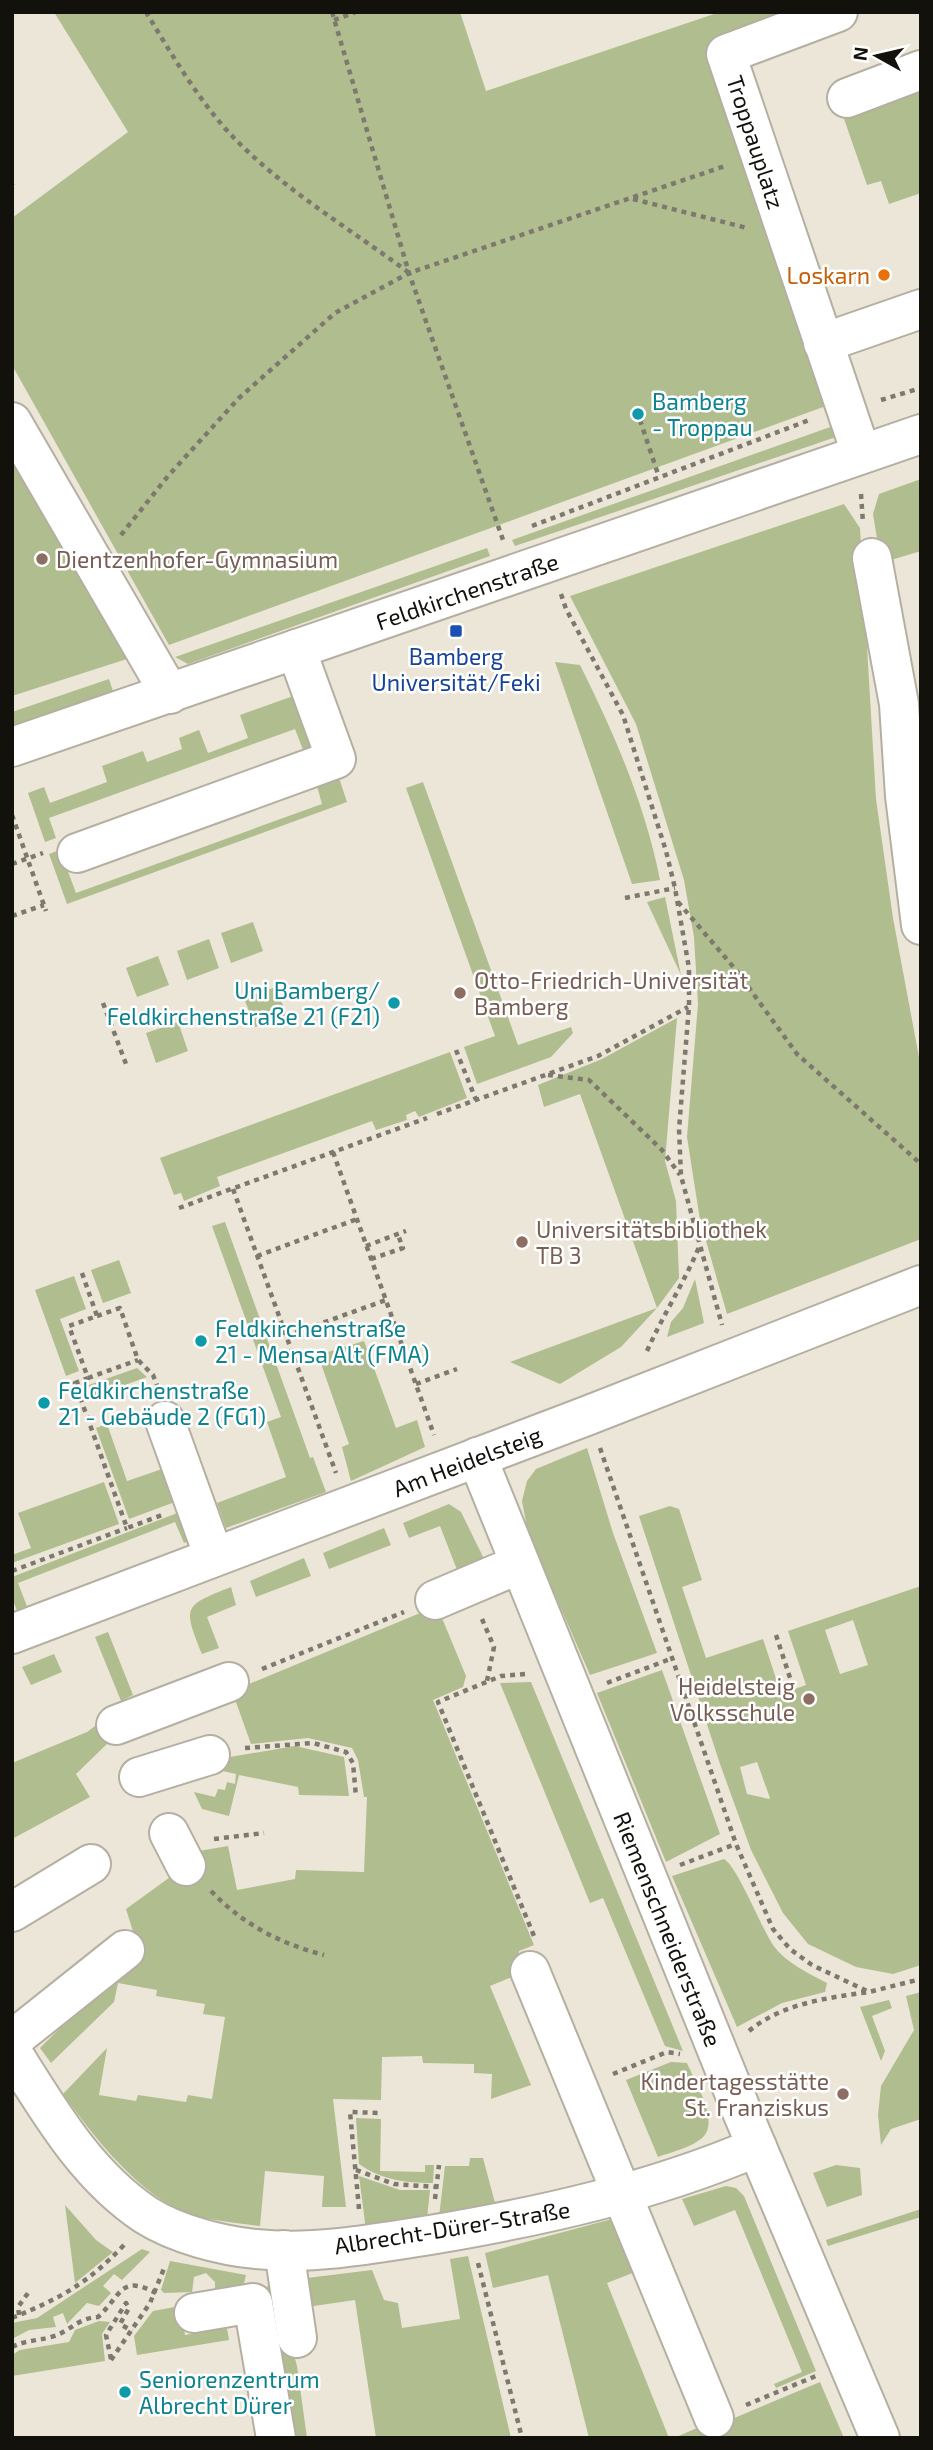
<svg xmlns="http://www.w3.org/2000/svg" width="933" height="2450" viewBox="0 0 933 2450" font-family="'Exo 2',sans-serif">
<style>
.green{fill:#b0bd8e;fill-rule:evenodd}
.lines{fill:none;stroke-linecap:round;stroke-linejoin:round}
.minor-casing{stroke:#b5afa2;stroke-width:42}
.path{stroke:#7d796f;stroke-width:4.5;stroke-dasharray:5 5;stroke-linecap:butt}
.minor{stroke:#fff;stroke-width:38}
.food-dot{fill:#e8710a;stroke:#fff;stroke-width:2.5}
.culture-dot{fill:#0f9aa8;stroke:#fff;stroke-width:2.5}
.education-dot{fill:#8d6e63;stroke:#fff;stroke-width:2.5}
.transit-dot{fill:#1a4fb4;stroke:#fff;stroke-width:2.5}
.labels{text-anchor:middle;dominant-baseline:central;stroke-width:5;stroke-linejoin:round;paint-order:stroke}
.street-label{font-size:23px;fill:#13110c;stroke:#fff}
.food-label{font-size:23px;fill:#c56008;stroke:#fff;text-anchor:end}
.culture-label{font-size:23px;fill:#0d838f;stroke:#fff;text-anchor:start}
.education-label{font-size:23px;fill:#785e54;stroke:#fff;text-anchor:start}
.transit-label{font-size:23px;fill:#164399;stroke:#fff}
</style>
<rect width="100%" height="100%" fill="#ece6d8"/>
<g class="green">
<polygon points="54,12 460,12 486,91 720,12 799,12 716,41 837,402 169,645 12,365 12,218 128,132"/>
<polygon points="921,85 921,193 889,204 881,181 867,185 842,113"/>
<polygon points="833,426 836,437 515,546 512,540"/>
<polygon points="12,462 133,657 12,696"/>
<polygon points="921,479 921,551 881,563 873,514 879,494"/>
<polygon points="844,504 860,528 876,799 893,918 921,1068 921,1239 727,1314 700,1220 687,1137 698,1004 694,937 684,880 636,724 570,596"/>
<polygon points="487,548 490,556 188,664 175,657"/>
<path d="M555,662l25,3c34,68 65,139 80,215l-28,4z"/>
<polygon points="109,679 113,691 12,726 12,712"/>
<polygon points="296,695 317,750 305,755 295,729 49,818 56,838 45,842 28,793 44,787 50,803 107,782 102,766 143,751 147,762 182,749 179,738 199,730 208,753 248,738 240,715"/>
<polygon points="339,778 347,802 67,904 49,854 60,850 76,893 322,804 317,786"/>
<polygon points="423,782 518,1045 571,1027 573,1033 551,1057 477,1084 464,1047 495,1036 406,788"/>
<polygon points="665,897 681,975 647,902"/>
<polygon points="253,922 263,951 231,963 221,933"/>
<polygon points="209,939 219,968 187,980 177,951"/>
<polygon points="158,956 169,985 137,997 126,968"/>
<polygon points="276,987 287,1016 255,1027 244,998"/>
<polygon points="677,1018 665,1161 676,1201 679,1278 657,1308 621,1347 560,1384 510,1362 657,1308 580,1094 544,1107 538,1085 602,1059"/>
<polygon points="178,1022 188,1051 156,1063 146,1033"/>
<polygon points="450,1052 467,1098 419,1117 415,1111 406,1115 407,1120 376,1130 372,1121 217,1177 220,1186 184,1201 181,1193 174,1195 160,1158"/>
<polygon points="225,1222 310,1458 313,1457 326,1492 226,1528 217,1503 286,1477 267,1422 281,1417 212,1226"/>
<polygon points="119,1260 131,1293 103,1303 91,1270"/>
<polygon points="74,1276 86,1309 60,1319 79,1371 66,1376 35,1290"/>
<polygon points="695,1279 704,1323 667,1337 671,1322 683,1308"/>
<polygon points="364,1341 396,1428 417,1420 425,1447 351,1481 342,1447 349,1444 318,1355"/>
<polygon points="137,1368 147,1377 86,1399 83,1387"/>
<polygon points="107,1424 127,1481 171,1466 183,1499 129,1519 96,1428"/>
<polygon points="587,1448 613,1533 657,1653 590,1675 528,1533 522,1501 527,1481 536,1469"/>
<polygon points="104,1482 119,1524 12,1563 12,1555 31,1548 18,1513"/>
<polygon points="449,1504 461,1512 488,1567 461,1580 440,1526 409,1538 403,1523"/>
<path d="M670,1506l9,3 23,71 -20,7 24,71 57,-19 18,55 25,-9 -18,-54 133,-45v379l-28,9 -37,-7 -48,-23 -25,-31 -32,-63 -31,-86 -81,-248zM853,1620l15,45 -28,9 -15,-44zM757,1762l13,36 -1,1 -22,-5 -7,-27z"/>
<polygon points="185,1510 196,1538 184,1543 175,1522 18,1583 28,1609 18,1613 12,1598 12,1577"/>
<polygon points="384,1528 391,1545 329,1569 323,1553"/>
<polygon points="304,1558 311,1576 256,1597 250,1581"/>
<path d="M231,1587l5,18 -29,12 12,31 -17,6c-19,-48 -19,-48 29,-67z"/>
<path d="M437,1606l29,70 -3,11 -30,13 101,245 -15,6 -2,24 -27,11 41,99 -40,14 1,-25 -18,-1v-9l-51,-1 -1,-7 -40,1 -1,43 -48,-1 13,108h-24l2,-31 -59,-5 -5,55c-28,-4 -58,-5 -84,-18 -44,-22 -85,-75 -113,-114l44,-46 -8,47 37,6 2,-6 48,7 2,-7 24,4 13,-82 -22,-3 2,-10 -49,-8 1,-6 -39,-7 -4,19 -63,61 -11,-15 89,-89 7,-18 -10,-32 65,-47 -4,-9 41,-7 9,44 58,-11 1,-9 68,2 3,-75h-3l-6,-37 -6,-12 -44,-10 -57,6 -19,-53z"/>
<polygon points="108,1632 133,1695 121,1701 95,1637"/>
<polygon points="54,1654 62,1672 31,1685 22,1667"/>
<polygon points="662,1670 720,1834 666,1862 597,1693"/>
<polygon points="531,1682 683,2051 665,2046 603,1898 590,1903 500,1683"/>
<polygon points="99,1723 108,1743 76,1774 90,1797 12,1839 12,1763 87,1732"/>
<polygon points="295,1746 344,1757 349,1796 299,1795 298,1787 239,1775 229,1816 202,1809 194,1792 215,1797 218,1789 225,1790 227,1782 235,1784 236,1774 209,1768 218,1759"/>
<path d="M724,1859c13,7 37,68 49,86 13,18 35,28 54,38l-2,9 -43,11 -45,24 -65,-151z"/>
<polygon points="921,1992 921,2119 891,2129 881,2145 878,2115 881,2086 914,2030 906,1996"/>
<polygon points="889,2000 892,2008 872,2016 885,2051 881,2061 860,2007"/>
<path d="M671,2062l16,1c7,17 32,57 17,73 -10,11 -33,16 -46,21l-32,-77z"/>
<path d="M356,2118l25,1 -1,52 45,1v-7h9l-1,18c-28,0 -51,-3 -74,-19z"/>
<polygon points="470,2158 483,2158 495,2203 439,2217 445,2166 469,2166"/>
<polygon points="836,2165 860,2168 862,2195 827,2207 813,2173"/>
<polygon points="359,2176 400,2190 430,2190 427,2218 366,2230"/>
<polygon points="726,2186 736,2188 744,2196 816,2371 776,2388 774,2384 802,2372 735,2210 694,2226 682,2199"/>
<polygon points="65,2205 96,2240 113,2252 75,2283"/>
<polygon points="921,2209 921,2217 828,2246 826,2240"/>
<polygon points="612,2219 635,2272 607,2283 669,2438 589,2438 548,2275 493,2288 485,2253"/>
<polygon points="142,2249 150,2252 122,2280 114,2274 103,2286 111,2293 99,2306 87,2303 67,2324 63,2313 53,2317 56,2327 29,2330 12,2339 12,2323 37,2318"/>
<polygon points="468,2256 511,2438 376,2438 355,2300 300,2308 307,2278 372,2270 384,2300 398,2303 402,2328 460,2319 450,2259"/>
<polygon points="170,2261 246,2275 242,2292 215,2290 215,2282 206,2273 194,2277 192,2292 164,2293 161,2290"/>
<polygon points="273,2275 297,2366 307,2438 287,2438 267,2287"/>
<polygon points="180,2306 185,2335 227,2328 229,2340 137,2355 134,2336 153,2311"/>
<polygon points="99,2321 110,2322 102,2334 105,2361 12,2376 12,2355 20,2350 69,2342 75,2330"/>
<polygon points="820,2382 844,2438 674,2438 697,2428 701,2432"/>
</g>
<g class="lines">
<defs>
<g id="minor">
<polyline points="838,12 726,54 861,453"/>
<polyline points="847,98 921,70"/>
<polyline points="823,343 921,309"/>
<polyline points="12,422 170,694"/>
<polyline points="872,558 899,704 905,796 921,925"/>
<polyline points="12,747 921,434"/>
<polyline points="77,853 336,759 296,649"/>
<polyline points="165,1421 214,1557"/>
<polyline points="477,1457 740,2107 880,2438"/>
<polyline points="435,1600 520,1564"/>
<polyline points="12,1634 589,1415 921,1285"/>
<polyline points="116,1725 229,1682"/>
<polyline points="139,1777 210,1755"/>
<polyline points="169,1833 186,1866"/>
<polyline points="12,1912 91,1864"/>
<polyline points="530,1971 714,2418"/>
<polyline points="12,2040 125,1950"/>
<path d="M12,2052c38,60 74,123 134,163 30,19 76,31 110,34 57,6 118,-5 174,-14 113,-19 221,-43 327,-88"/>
<polyline points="284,2250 297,2338"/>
<polyline points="194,2313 253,2303 276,2438"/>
</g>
</defs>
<use href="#minor" class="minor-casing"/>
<g class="path">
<path d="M146,12c26,43 54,91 89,127 51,52 115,90 173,133"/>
<polyline points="332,12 409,273 503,540"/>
<polyline points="334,20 356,12"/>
<polyline points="12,184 13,183"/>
<polyline points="633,199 747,228"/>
<polyline points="881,400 921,388"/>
<polygon points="641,409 644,418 636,421 633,412"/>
<polyline points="640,420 659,477"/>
<polyline points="861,494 863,523"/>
<polyline points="532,526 812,419"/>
<polyline points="121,535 168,476 239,398 335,313 409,273 728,165"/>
<polyline points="561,594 566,609 623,715 666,851 675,888 689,968 689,1006 679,1129 681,1176 722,1325"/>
<polyline points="12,815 46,911"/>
<polyline points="12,864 43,853"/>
<polyline points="625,898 675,888"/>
<polyline points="678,902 736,970 797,1054 921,1164"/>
<polyline points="12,916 44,905"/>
<polyline points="103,1003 126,1064"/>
<polyline points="456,1050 476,1100"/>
<polyline points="548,1075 589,1080 662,1150 680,1175"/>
<polyline points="437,1114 598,1056 688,1007"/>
<polyline points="333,1152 434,1435"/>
<polyline points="233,1189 336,1473"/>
<polyline points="179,1208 427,1118"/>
<polyline points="366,1246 406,1231"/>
<polyline points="257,1256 357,1219"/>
<polyline points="371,1259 403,1248 398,1235"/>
<polyline points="82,1273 97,1316 69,1326 88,1378 75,1383 127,1528 162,1515"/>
<polyline points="97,1316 120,1308 138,1360 153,1375 157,1385"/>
<polyline points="286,1336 386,1300"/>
<path d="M647,1351c16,-36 37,-68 52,-104"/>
<polyline points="88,1378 138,1360"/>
<polyline points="416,1384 457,1369"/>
<polyline points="600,1448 736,1844 773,1929 790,1949 812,1965 869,1992 921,1979"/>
<polyline points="12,1571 127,1528"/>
<polyline points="482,1619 494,1647 487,1681"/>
<polyline points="776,1635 794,1690"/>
<polyline points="262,1669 404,1612"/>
<polyline points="525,1674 501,1676 438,1702 534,1936"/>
<polyline points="607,1683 673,1658"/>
<polyline points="245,1748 313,1743 346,1752 353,1763 356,1797"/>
<polyline points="214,1839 264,1833"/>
<polyline points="680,1865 736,1844"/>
<path d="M211,1891c33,34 68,52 113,64"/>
<path d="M749,2031c34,-28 78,-33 120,-39"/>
<polyline points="613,2074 667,2052 680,2054"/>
<polyline points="356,2170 394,2184 436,2187"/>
<polyline points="435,2199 439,2165"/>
<polyline points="359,2209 350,2112 381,2113"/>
<polyline points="478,2263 522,2438"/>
<polyline points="19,2315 18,2307 28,2293"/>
<path d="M12,2318c49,-20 75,-34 112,-73"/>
<path d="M12,2347c14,-7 25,-6 39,-10 19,-5 26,-19 47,-20 24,-22 22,-43 58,-24"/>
<polyline points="111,2359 106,2335 126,2303 129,2308 120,2324 132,2331"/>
<polyline points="111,2360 150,2303 165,2266"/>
<polyline points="746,2405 816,2376"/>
</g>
<use href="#minor" class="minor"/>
</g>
<circle class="food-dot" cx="884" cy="275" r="7"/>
<g class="culture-dot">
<circle cx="638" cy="414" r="7"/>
<circle cx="394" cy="1003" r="7"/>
<circle cx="201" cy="1341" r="7"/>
<circle cx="44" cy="1403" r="7"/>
<circle cx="125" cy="2392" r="7"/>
</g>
<g class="education-dot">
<circle cx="42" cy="559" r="7"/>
<circle cx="460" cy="993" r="7"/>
<circle cx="522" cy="1242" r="7"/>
<circle cx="809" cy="1699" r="7"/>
<circle cx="843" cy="2094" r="7"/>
</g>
<rect class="transit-dot" x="449" y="624" width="14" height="14" rx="3.5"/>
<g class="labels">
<g class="street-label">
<text transform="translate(756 142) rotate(72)">Troppauplatz</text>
<text transform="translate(467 591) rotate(-19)">Feldkirchenstraße</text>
<text transform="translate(467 1461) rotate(-21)">Am Heidelsteig</text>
<text transform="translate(668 1929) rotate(68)">Riemenschneiderstraße</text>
<text transform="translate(452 2227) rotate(-9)">Albrecht-Dürer-Straße</text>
</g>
<g class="food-label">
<text x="870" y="275">Loskarn</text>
</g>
<g class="culture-label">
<text x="652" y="401">Bamberg<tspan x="652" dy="26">- Troppau</tspan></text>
<text x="380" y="990" text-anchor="end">Uni Bamberg/<tspan x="380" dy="26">Feldkirchenstraße 21 (F21)</tspan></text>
<text x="215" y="1328">Feldkirchenstraße<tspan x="215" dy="26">21 - Mensa Alt (FMA)</tspan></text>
<text x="58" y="1390">Feldkirchenstraße<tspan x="58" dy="26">21 - Gebäude 2 (FG1)</tspan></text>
<text x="139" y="2379">Seniorenzentrum<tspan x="139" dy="26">Albrecht Dürer</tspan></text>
</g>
<g class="education-label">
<text x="56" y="559">Dientzenhofer-Gymnasium</text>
<text x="474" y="980">Otto-Friedrich-Universität<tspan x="474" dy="26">Bamberg</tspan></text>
<text x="536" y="1229">Universitätsbibliothek<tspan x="536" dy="26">TB 3</tspan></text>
<text x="795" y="1686" text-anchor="end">Heidelsteig<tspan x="795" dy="26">Volksschule</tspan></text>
<text x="829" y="2081" text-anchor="end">Kindertagesstätte<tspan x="829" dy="26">St. Franziskus</tspan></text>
</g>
<g class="transit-label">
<text x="456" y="656">Bamberg<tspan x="456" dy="26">Universität/Feki</tspan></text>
</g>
</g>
<rect width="933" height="2450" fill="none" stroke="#13110c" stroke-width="28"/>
<g transform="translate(877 56) rotate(278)" stroke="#ffffff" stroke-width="5" paint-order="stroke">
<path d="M0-5L12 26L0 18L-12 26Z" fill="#13110c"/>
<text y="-10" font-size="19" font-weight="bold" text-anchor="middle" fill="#13110c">N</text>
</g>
</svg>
